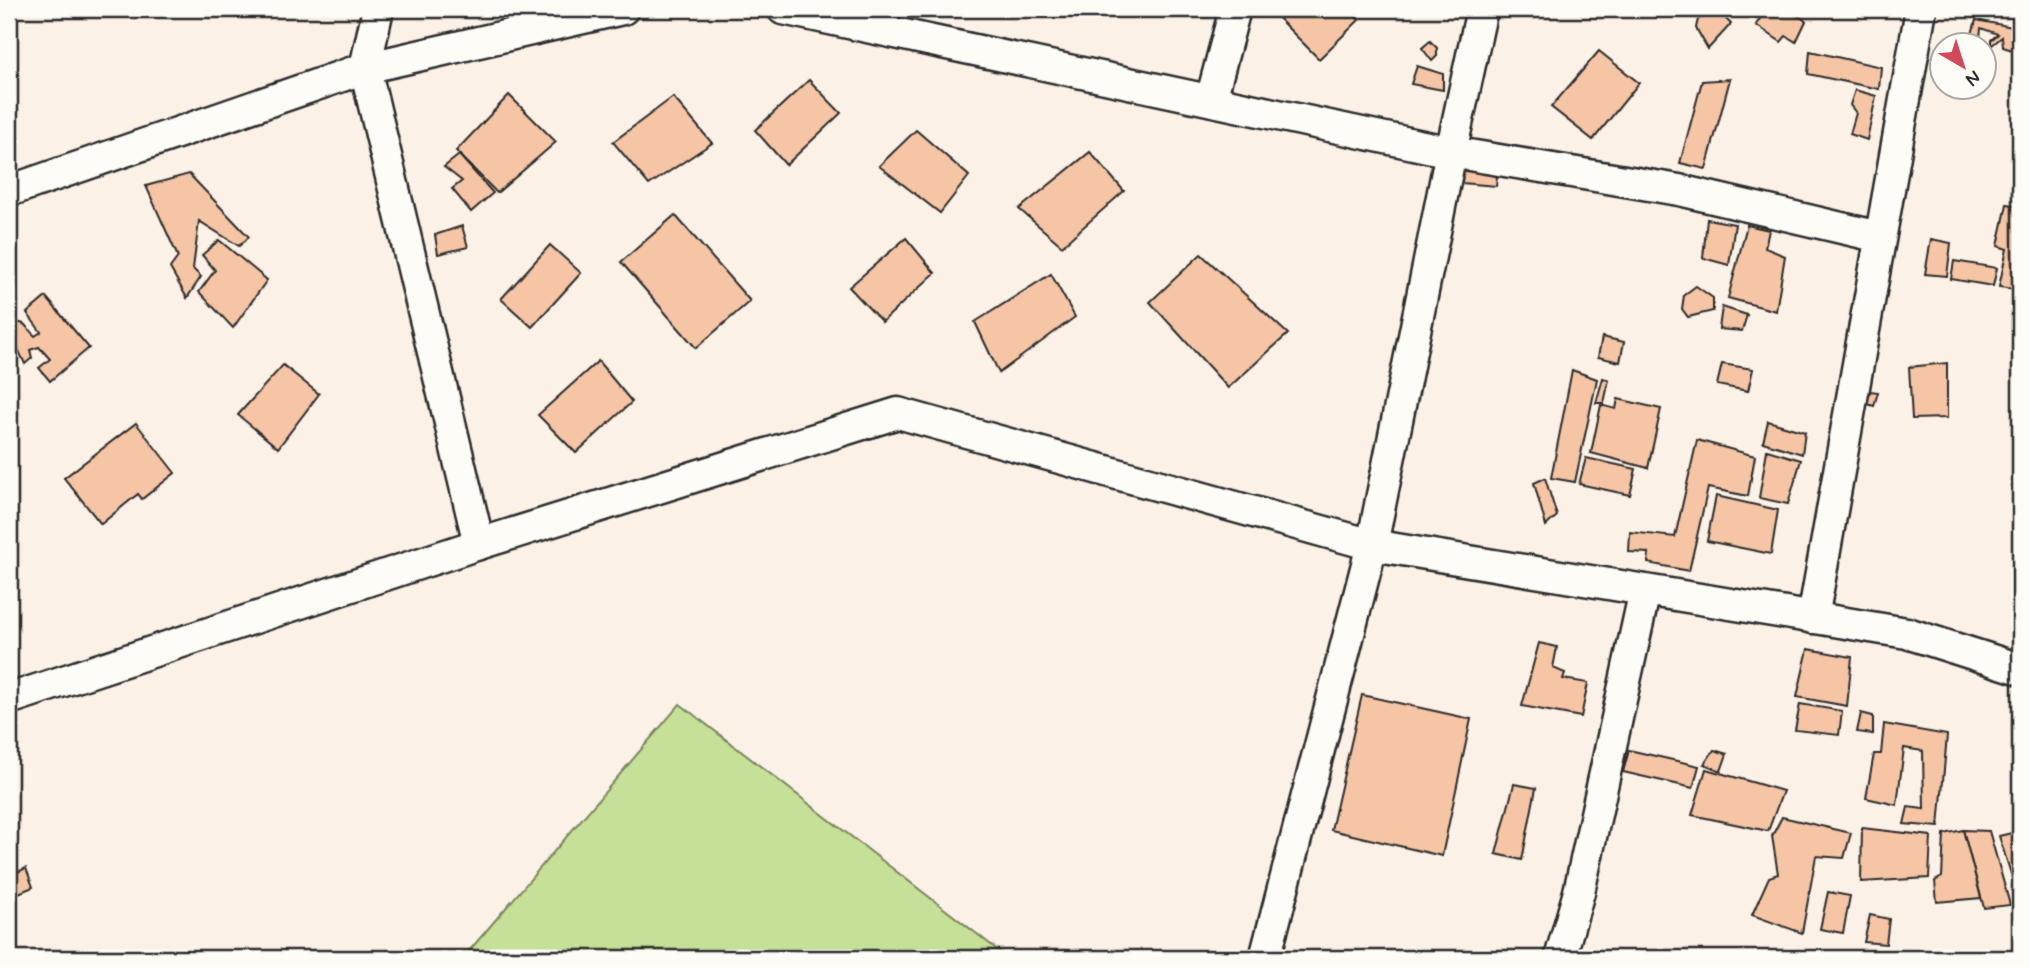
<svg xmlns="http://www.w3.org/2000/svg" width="2029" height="967" viewBox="0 0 2029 967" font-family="Mynerve,sans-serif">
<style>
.green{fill:#c6e097;stroke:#788661;stroke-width:2}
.building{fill:#f5c5a5;stroke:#2b2b2b;stroke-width:2}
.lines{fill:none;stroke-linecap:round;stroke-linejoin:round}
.street-casing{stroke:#2b2b2b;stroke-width:35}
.street{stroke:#fdfcf7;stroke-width:30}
</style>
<rect width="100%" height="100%" fill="#fbf1e7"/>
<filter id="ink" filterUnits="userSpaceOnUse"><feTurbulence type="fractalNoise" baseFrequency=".0143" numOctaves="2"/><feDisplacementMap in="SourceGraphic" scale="14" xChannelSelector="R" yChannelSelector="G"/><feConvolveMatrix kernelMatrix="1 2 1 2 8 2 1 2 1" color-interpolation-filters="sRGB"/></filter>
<g filter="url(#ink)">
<polygon class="green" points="680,704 1008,958 463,958"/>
<g class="building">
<polygon points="1276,9 1348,9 1359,20 1319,59 1272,12"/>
<polygon points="1766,9 1788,9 1806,21 1796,42 1786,36 1781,42 1756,25"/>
<polygon points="1720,13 1731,24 1708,49 1696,28 1698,19"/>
<polygon points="1976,20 2018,28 2015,51 2003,47 2002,37 1991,46 1991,40 1998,34 1981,28 1980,37 1971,38"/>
<polygon points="1430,41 1437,48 1437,56 1432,61 1422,48"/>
<polygon points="1599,51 1639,83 1593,140 1551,107"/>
<polygon points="1810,51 1881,67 1879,89 1808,74"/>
<polygon points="1417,66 1443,74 1443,90 1411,84"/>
<polygon points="1730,79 1706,169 1680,163 1702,81"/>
<polygon points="809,80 841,113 786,165 755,130"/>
<polygon points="1855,90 1876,96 1867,140 1850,134 1856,113 1850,105"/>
<polygon points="509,95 556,142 497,193 456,151"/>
<polygon points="673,97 712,143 649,185 613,142"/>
<polygon points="916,130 969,176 940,213 879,166"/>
<polygon points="1090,152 1124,191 1062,246 1019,209"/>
<polygon points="459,155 493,193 471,212 452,189 462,181 444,167"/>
<polygon points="1463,161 1498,165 1496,186 1462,183"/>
<polygon points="189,174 249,237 239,246 199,221 193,269 201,277 187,298 170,268 178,257 146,186"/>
<polygon points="2007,204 2020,206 2020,290 1999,287 2007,249 1998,246"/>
<polygon points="675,215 750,301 696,348 621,262"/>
<polygon points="1707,219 1735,224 1729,265 1703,258"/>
<polygon points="1747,225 1769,230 1765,248 1785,256 1776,311 1728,298"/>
<polygon points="462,226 468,247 438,254 435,235"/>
<polygon points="906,238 935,273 882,322 849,287"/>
<polygon points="1931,239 1951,243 1947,276 1925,274"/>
<polygon points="219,240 267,280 233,328 199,292 215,270 202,255"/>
<polygon points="550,245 581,273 532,327 501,299"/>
<polygon points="1201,254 1288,334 1228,388 1150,302"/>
<polygon points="1954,261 1997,268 1993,286 1951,279"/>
<polygon points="1051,274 1075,317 999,373 975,322"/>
<polygon points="1696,286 1713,298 1713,311 1688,317 1682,309 1684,295"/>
<polygon points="46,297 89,348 50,381 39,368 50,359 39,347 30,350 32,358 25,364 17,347 9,346 9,320 24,324 35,336 41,332 27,313"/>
<polygon points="1722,307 1747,315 1742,331 1719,329"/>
<polygon points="1602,337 1624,342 1620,362 1598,357"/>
<polygon points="598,361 632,402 576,453 538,415"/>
<polygon points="1947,363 1947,418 1912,419 1909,367"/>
<polygon points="1722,364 1753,369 1748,391 1717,385"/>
<polygon points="283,365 319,394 278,448 238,415"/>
<polygon points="1572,370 1597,379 1575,482 1551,478"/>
<polygon points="1603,378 1609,380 1604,403 1596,403"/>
<polygon points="1864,390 1878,392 1874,406 1861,402"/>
<polygon points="1618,399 1661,409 1648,468 1591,453 1601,405 1616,409"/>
<polygon points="1768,421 1805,432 1802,454 1763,442"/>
<polygon points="136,423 175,473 142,499 138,494 101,524 64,478"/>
<polygon points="1697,440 1755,456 1748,496 1708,488 1689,571 1648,563 1649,553 1629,552 1630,532 1675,537"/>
<polygon points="1767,450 1801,460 1788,504 1759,498"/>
<polygon points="1586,458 1636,469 1630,495 1579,484"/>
<polygon points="1545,478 1557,516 1546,526 1534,483"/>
<polygon points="1716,496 1778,510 1771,554 1707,541"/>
<polygon points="1539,643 1557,647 1553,668 1565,673 1563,679 1588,683 1581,717 1522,706"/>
<polygon points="1808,649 1852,657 1847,706 1797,697"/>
<polygon points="1362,695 1471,719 1442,856 1331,830"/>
<polygon points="1800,704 1842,711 1839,735 1795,730"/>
<polygon points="1861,713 1873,716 1873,734 1857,732"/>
<polygon points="1884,724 1947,735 1939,827 1904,824 1908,807 1924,809 1923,751 1904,748 1897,805 1866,798 1874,754 1881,754"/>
<polygon points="1629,750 1699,766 1693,788 1623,772"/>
<polygon points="1714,750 1727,754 1721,771 1704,764"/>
<polygon points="1706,769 1783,791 1768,831 1692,815"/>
<polygon points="1514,784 1536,788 1522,860 1496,854"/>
<polygon points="1782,817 1851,833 1844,858 1816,856 1802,933 1752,915 1769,877 1778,874 1772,836"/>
<polygon points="1862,828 1931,836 1929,878 1861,882"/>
<polygon points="1963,830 1989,831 2010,905 1984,908"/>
<polygon points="1963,830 1981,898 1937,902 1935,881 1942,877 1944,834"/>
<polygon points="2020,831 2020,875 2012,877 1999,836"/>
<polygon points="26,868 33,887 9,897 9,876"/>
<polygon points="1828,892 1850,896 1843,933 1820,929"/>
<polygon points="1870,915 1889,919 1886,944 1864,942"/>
</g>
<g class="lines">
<defs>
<g id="street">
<polyline points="378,9 365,68 479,544"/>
<polyline points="783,9 1451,152 1679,190 1880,237"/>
<polyline points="1211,100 1235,9"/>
<polyline points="9,191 365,68 623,9"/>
<polyline points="1813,618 1921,9"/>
<polyline points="9,699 479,544 898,413 1372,545 1907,633 2020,669"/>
<polyline points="1265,958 1372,545 1451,152 1482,9"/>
<polyline points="1560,958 1579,892 1645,590"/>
</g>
</defs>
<use href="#street" class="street-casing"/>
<use href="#street" class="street"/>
</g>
</g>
<rect width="2029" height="967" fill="none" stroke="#fdfcf7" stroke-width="35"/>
<rect x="18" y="18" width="1994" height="932" fill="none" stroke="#2b2b2b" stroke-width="2.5" filter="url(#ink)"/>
<g transform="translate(1963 66) rotate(141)"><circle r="33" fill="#fdfcf7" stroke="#a9a8a5" stroke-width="2"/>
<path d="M0-5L12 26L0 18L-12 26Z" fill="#d1495b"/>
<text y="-10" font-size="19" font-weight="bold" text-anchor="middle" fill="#2b2b2b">N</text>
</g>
</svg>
